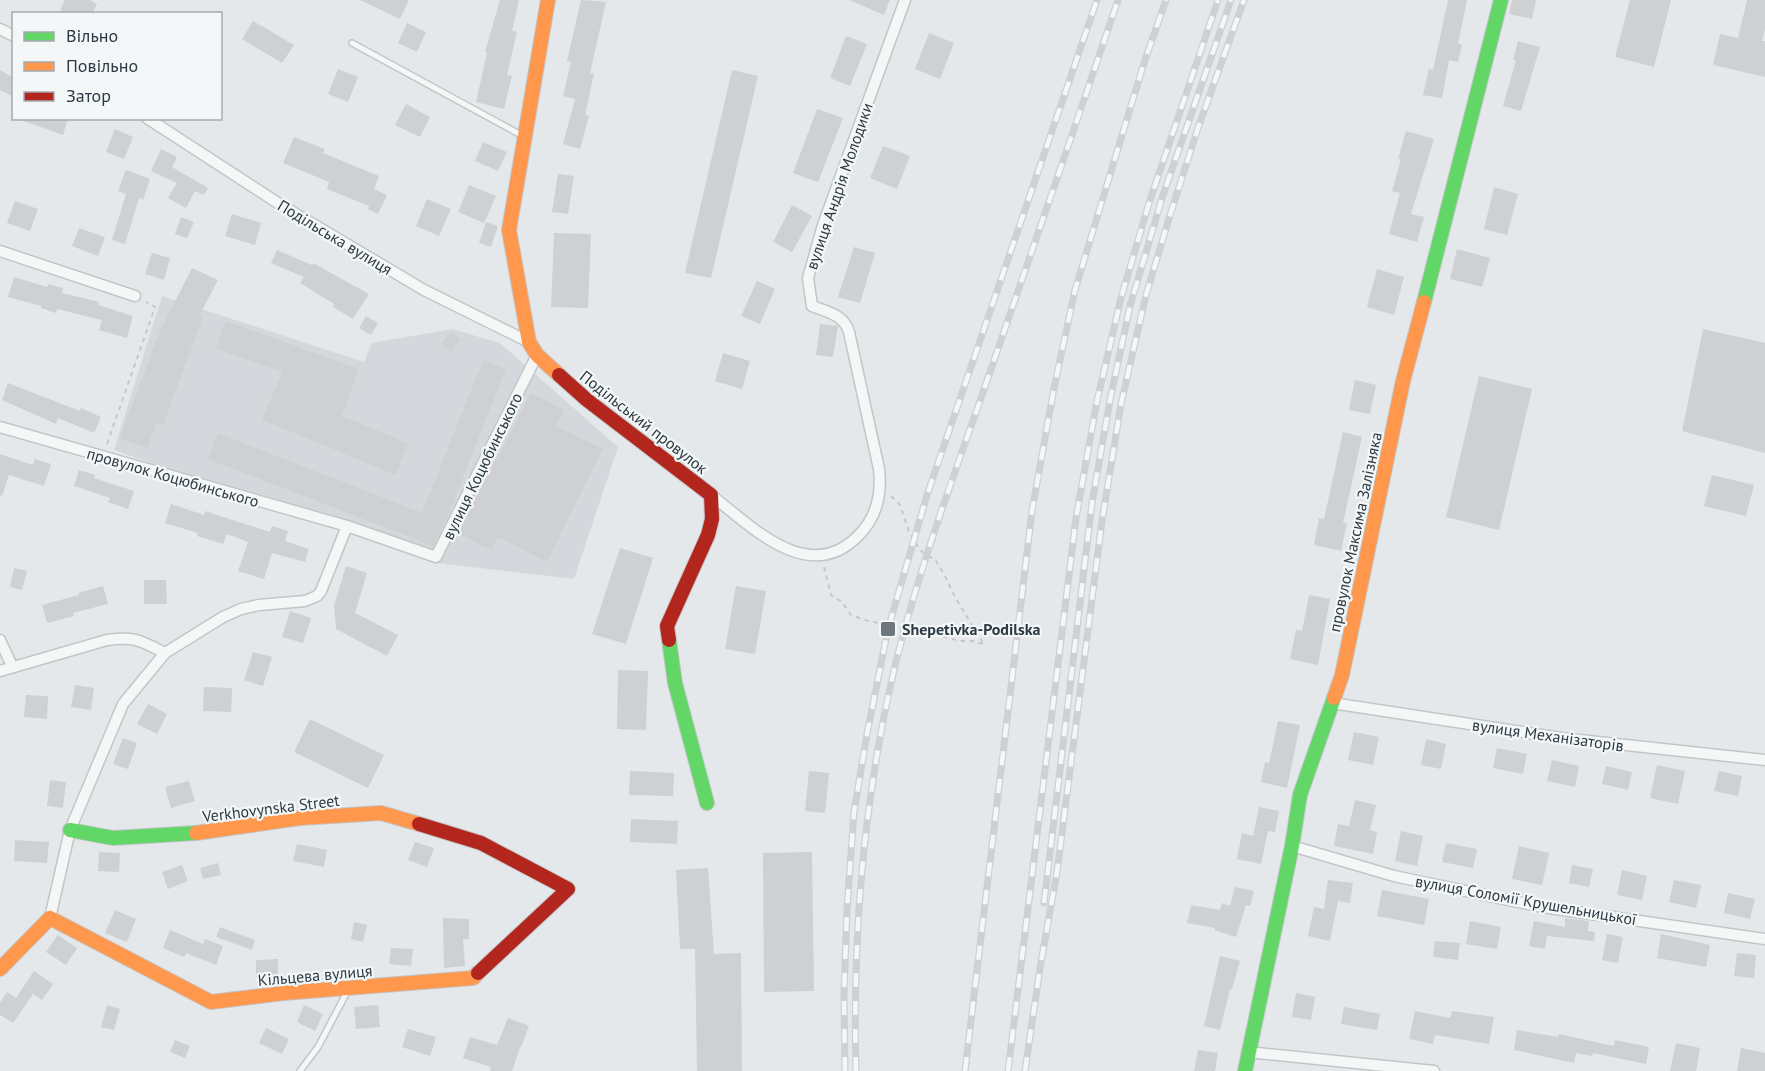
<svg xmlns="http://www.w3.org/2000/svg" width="1765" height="1071" viewBox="0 0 1765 1071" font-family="'PT Sans',sans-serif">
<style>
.built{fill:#d4d8dd}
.building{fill:#ced0d2}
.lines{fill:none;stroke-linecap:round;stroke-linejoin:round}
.lane-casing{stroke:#c3c6c8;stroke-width:8}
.street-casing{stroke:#c3c6c8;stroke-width:13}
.fast-casing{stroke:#c3c6c8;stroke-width:16}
.slow-casing{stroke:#c3c6c8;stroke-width:16}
.jam-casing{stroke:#c3c6c8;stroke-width:16}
.path{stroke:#c5c8c9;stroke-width:2;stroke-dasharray:4.5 4.5;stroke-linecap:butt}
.lane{stroke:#f5f6f6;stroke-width:5}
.street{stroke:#f5f6f6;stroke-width:10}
.fast{stroke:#63d668;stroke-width:14}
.slow{stroke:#ff974d;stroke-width:14}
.jam{stroke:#b3261e;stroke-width:14}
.rail-casing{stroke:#ced0d2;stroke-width:7}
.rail{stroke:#f4f7f8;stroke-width:4.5;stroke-dasharray:14;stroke-linecap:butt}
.poi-dot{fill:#6d777d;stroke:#f4f7f8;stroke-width:2}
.labels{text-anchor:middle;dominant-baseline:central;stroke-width:4.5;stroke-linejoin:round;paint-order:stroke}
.street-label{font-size:16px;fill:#2d3a43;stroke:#f4f7f8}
.poi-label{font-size:16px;font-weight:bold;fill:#2d3a43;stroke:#f4f7f8;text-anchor:start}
</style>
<rect width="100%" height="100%" fill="#e5e8ea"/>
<polygon class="built" points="162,296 364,362 372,343 452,329 500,343 618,447 574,579 436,563 114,450"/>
<g class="building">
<polygon points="65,0 90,0 97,4 92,14 66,14 60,10"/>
<polygon points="360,0 409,0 400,19"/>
<polygon points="500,0 519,0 512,31 517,32 507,75 512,76 504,109 476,102 487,53 485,52"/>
<polygon points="581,0 606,2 590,73 594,74 585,115 589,116 580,149 563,144 575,99 563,96 571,62 567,61"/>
<polygon points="849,0 890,0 884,15"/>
<polygon points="1448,0 1467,0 1458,44 1462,44 1458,62 1449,60 1442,98 1423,95 1429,69 1433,70"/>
<polygon points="1512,0 1536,0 1532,19 1509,14"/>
<polygon points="1630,0 1671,0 1654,67 1615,57"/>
<polygon points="1747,0 1765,0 1765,29 1762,41 1765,41 1765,77 1713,65 1720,34 1738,38"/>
<polygon points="253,21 294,45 282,63 242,39"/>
<polygon points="407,23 426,32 417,52 398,43"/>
<polygon points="929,33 954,43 940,79 915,69"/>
<polygon points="846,36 867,44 850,86 830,78"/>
<polygon points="1518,41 1540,47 1521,111 1503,106 1516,60 1513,60"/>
<polygon points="338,69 358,77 348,102 328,94"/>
<polygon points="0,70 14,78 14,97 0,90"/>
<polygon points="732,70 758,76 711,278 685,273"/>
<polygon points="406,104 430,117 420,137 395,125"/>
<polygon points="817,109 843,118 818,182 793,173"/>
<polygon points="21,118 68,118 63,135 21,120"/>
<polygon points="115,129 133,137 124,159 106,152"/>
<polygon points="1406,131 1434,139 1411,214 1424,217 1417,242 1389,234 1400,193 1392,191 1401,159 1398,159"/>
<polygon points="294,137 325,149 323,153 379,176 374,189 387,195 378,214 368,209 369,206 327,189 329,182 283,163"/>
<polygon points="483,142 507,152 498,171 475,161"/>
<polygon points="883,146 910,156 897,189 870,178"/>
<polygon points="161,149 177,157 172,167 208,188 204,195 195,191 186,208 168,198 177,183 151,171"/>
<polygon points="126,170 150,179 143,200 139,198 125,244 112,240 126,194 118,191"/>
<polygon points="558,174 574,176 568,214 552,212"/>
<polygon points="469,185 496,196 484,223 458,212"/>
<polygon points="1494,187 1518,194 1507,235 1484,229"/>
<polygon points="427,199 451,209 439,236 416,226"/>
<polygon points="15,201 38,209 30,231 7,223"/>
<polygon points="792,205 812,216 792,252 773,242"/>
<polygon points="232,214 261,223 255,245 225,236"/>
<polygon points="181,217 194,222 187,238 175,234"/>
<polygon points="486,222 498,226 491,247 479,243"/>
<polygon points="79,228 105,237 98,256 72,246"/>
<polygon points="554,233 591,234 588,308 551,307"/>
<polygon points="854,247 875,253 860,303 838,297"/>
<polygon points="1457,249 1490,258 1482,287 1450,279"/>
<polygon points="277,250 312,265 313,263 369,294 353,319 333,307 334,304 300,283 304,277 271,263"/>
<polygon points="152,253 170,258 164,280 145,274"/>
<polygon points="192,268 218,280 199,316 203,317 163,425 156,423 147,448 120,438 160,331"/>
<polygon points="1377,269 1404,277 1394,315 1367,307"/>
<polygon points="14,277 47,287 48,284 63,288 62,293 99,302 98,305 133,316 127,338 99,330 102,320 57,309 56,313 41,308 41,306 8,297"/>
<polygon points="757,281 775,289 760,324 741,316"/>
<polygon points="366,316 378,323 371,335 359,328"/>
<polygon points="226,321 359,369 342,416 408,443 396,475 262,420 282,372 216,349"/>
<polygon points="820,324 838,326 833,357 816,355"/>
<polygon points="1703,329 1765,343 1765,453 1682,431"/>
<polygon points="452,332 461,340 451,352 441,344"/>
<polygon points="723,353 750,361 742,389 715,381"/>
<polygon points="483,360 506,369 447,518 433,546 208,459 218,433 422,513"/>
<polygon points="1479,376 1532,389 1499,530 1446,517"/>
<polygon points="1355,380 1376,385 1370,414 1349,410"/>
<polygon points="8,383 80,411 81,408 101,417 94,433 58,418 56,424 2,400"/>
<polygon points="531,393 564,410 556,426 603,449 547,562 498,537 491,550 458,533"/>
<polygon points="1343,432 1362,437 1343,523 1347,523 1341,551 1314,545 1319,518 1324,519"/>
<polygon points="0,454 33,465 35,459 51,464 44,486 9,475 2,496 0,495"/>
<polygon points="79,470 95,475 94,478 134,491 128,509 108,502 110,498 74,486"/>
<polygon points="1712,475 1754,485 1746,516 1704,506"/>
<polygon points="171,504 204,515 205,511 270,532 272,526 288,531 285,541 309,549 305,562 272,553 264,579 238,571 248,542 227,534 223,544 197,536 198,533 165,523"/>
<polygon points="620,548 653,558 626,644 592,634"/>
<polygon points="346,566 367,573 355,613 398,635 387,656 336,629 334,606"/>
<polygon points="14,568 27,571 22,590 10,587"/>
<polygon points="144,580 166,580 167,604 144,604"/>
<polygon points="103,586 108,604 73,613 74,616 47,623 42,605 79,595 78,593"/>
<polygon points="736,586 766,591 755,654 725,649"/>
<polygon points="1309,595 1330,599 1318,665 1290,659 1296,630 1302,631"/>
<polygon points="290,611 311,618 303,643 282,637"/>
<polygon points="253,652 272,657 263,686 244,680"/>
<polygon points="618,670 648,671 646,730 617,729"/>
<polygon points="75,685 94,688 91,710 71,707"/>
<polygon points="204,687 232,688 231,712 203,711"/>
<polygon points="26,695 48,696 47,719 24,717"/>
<polygon points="148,704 167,714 157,734 137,724"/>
<polygon points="310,719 384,755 368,788 294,752"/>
<polygon points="1278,721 1300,725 1287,788 1261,782 1265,762 1269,763"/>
<polygon points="1354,732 1379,737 1373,765 1348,760"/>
<polygon points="123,738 137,743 128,769 113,764"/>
<polygon points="1426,739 1446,744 1441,769 1421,765"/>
<polygon points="1497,748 1527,754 1523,774 1493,768"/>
<polygon points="1552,760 1579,766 1575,787 1547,781"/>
<polygon points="1657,765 1685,771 1678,804 1650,798"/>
<polygon points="1606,766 1632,772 1628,790 1602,784"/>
<polygon points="630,771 674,773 673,796 629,795"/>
<polygon points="809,771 829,773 825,813 805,811"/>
<polygon points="1719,771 1742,776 1738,796 1714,791"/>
<polygon points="50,780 66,782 63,808 47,806"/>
<polygon points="189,781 195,801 171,808 165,787"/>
<polygon points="1355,800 1376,805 1370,830 1377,832 1373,854 1334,846 1338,824 1349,826"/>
<polygon points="1259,807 1279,811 1275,832 1268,831 1261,864 1237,859 1242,833 1253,836"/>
<polygon points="631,819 678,821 677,844 630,842"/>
<polygon points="1401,831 1423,836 1417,866 1395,861"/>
<polygon points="15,840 49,842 47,863 14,861"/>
<polygon points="415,842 434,848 427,867 408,860"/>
<polygon points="1446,843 1477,849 1473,868 1442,862"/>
<polygon points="297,844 327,850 324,867 293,861"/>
<polygon points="1519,846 1549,853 1542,885 1512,879"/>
<polygon points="99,852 120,853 119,872 98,871"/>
<polygon points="812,852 814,991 764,992 763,853"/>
<polygon points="218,863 221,875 203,879 200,868"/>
<polygon points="182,865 188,881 168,889 162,872"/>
<polygon points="1572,865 1593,869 1589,887 1569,883"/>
<polygon points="708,868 714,954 741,953 742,1071 697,1071 695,949 680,949 676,870"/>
<polygon points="1622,870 1647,876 1642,900 1617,895"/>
<polygon points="1328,880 1353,883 1350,903 1338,901 1330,941 1308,936 1314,907 1324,909"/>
<polygon points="1674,880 1701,885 1696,908 1669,902"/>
<polygon points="1235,887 1254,891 1250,906 1246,905 1236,937 1214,930 1215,928 1187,923 1191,905 1220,910 1222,903 1230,906"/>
<polygon points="1382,890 1429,899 1424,925 1377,916"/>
<polygon points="1728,893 1755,899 1750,919 1724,913"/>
<polygon points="115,910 136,919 127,942 105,933"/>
<polygon points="443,918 469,919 469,939 463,939 465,966 444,968"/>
<polygon points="1565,918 1589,921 1588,931 1595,932 1594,941 1547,936 1545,949 1529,946 1534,921 1565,927"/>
<polygon points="1470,921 1501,927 1497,949 1466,944"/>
<polygon points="354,922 367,925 363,942 351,939"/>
<polygon points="220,927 255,940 252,950 216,937"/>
<polygon points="170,930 203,944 205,939 223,946 216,965 186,953 184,957 163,948"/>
<polygon points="1607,934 1623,937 1618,963 1602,960"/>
<polygon points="1661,934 1710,945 1706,967 1657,958"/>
<polygon points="58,935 77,948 66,965 46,952"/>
<polygon points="1435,941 1460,943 1458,960 1433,957"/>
<polygon points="391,948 413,949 411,966 389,964"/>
<polygon points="1737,953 1756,955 1754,978 1734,976"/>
<polygon points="1220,956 1240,961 1232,989 1230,989 1220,1030 1204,1026"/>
<polygon points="278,959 278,978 256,978 256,960"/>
<polygon points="34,971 53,984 42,1000 33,994 13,1023 0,1015 0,1003 7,992 16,998"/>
<polygon points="1296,993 1315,997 1311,1020 1292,1017"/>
<polygon points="107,1005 120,1009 114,1030 101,1027"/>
<polygon points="304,1005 323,1014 315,1031 297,1022"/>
<polygon points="378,1005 380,1027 356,1029 354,1007"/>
<polygon points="1344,1007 1380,1014 1377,1030 1341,1024"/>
<polygon points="1415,1011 1450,1018 1452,1011 1494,1017 1489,1044 1435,1035 1433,1044 1409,1039"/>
<polygon points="508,1018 529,1026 521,1047 520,1047 512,1071 490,1071 491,1067 463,1058 470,1037 497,1045"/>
<polygon points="266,1028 289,1039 282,1054 259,1043"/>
<polygon points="408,1029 436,1037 430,1056 402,1047"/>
<polygon points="1517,1030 1558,1037 1559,1034 1614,1046 1615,1040 1649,1047 1646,1064 1593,1053 1592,1056 1576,1053 1574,1063 1514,1050"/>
<polygon points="175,1040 190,1046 185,1058 170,1052"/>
<polygon points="1676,1043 1700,1048 1696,1071 1670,1071"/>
<polygon points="1741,1048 1765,1053 1765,1071 1737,1071"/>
<polygon points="1198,1050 1218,1053 1215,1071 1194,1071"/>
</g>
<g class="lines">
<defs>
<g id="lane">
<polyline points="352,43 523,136"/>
<polyline points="300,1071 318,1047 347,992"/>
</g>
<g id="street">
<polyline points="0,29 14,36"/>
<polyline points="147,118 281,205 424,290 529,342"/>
<polyline points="0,251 135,296"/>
<polyline points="0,427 347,526 436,557 537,355"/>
<path d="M711,495c41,32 97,90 146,42 20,-19 25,-42 22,-68l-30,-137c-5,-17 -21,-20 -37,-26l-4,-28 15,-53 82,-225"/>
<polyline points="0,640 12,666"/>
<path d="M0,671l107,-31c28,-4 34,1 58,13"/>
<polyline points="1332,703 1561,738 1765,760"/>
<polyline points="1292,846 1394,876 1542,907 1765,939"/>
<polyline points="50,918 70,830 123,704 165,653 223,617 241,609 259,605 305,601 317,596 321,591 347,526"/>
<polyline points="1247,1052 1434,1071"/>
</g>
<g id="fast">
<polyline points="1424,302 1501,0"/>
<polyline points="669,640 675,683 707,803"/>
<polyline points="70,830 113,838 196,833"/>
<polyline points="1245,1071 1292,846 1300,795 1334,698"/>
</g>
<g id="slow">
<polyline points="548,0 509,230 529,342 537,355 559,375"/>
<polyline points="1334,698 1342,675 1403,381 1424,302"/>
<polyline points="196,833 300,818 381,813 419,824"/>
<polyline points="0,969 50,918 211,1002 284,993 473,978 478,973"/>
</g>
<g id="jam">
<polyline points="559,375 587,400 711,495 712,519 708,535 667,626 669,640"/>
<polyline points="419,824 481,843 568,889 478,973"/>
</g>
</defs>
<use href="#lane" class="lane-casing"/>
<use href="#street" class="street-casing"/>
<use href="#fast" class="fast-casing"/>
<use href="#slow" class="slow-casing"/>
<use href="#jam" class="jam-casing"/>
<g class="path">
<polyline points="107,444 155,307 146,302"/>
<polyline points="891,496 900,505 909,532 920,550 936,561 944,574 955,597 983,643"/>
<polyline points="824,567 831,595 842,602 851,615 865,620 914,631 922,630 959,641 972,641 987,645"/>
</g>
<use href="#lane" class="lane"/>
<use href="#street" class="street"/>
<use href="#fast" class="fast"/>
<use href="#slow" class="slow"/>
<use href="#jam" class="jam"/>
<defs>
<g id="rail">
<polyline points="1044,903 1092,503 1110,400 1130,306 1163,195 1231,0"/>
<polyline points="845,1071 844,994 847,909 854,812 867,734 888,629 927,495 1097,0"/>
<path d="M856,1071c-3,-112 4,-223 24,-333 20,-116 61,-227 100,-337 46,-134 93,-267 138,-401"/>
<polyline points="965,1071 1032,511 1054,388 1075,290 1144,63 1166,0"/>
<polyline points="1008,1071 1076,518 1097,401 1121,298 1149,203 1218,0"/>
<polyline points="1025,1071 1040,968 1057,872 1102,521 1121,404 1146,295 1171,212 1198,128 1244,0"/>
</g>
</defs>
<use href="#rail" class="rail-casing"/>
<use href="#rail" class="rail"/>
</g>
<rect class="poi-dot" x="880" y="621" width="16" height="16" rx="3"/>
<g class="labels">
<g class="street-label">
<text transform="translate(839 186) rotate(-71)">вулиця Андрія Молодики</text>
<text transform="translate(335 237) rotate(31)">Подільська вулиця</text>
<text transform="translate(644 422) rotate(38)">Подільський провулок</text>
<text transform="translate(482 466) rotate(-64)">вулиця Коцюбинського</text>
<text transform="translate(173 477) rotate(16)">провулок Коцюбинського</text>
<text transform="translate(1355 532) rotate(-78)">провулок Максима Залізняка</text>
<text transform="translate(1548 735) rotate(8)">вулиця Механізаторів</text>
<text transform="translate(271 808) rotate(-7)">Verkhovynska Street</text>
<text transform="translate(1526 900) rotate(10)">вулиця Соломії Крушельницької</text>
<text transform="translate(315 975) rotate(-5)">Кільцева вулиця</text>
</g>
<g class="poi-label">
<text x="902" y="629">Shepetivka-Podilska</text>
</g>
</g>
<rect x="12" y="12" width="210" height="108" fill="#f4f7f8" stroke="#a4abb0" stroke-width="1.5"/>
<rect x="24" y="32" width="30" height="9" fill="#63d668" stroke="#a4abb0" stroke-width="1.5"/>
<text x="66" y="42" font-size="18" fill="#2d3a43">Вільно</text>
<rect x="24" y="62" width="30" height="9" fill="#ff974d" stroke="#a4abb0" stroke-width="1.5"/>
<text x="66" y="72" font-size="18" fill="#2d3a43">Повільно</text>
<rect x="24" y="92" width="30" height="9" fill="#b3261e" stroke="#a4abb0" stroke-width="1.5"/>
<text x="66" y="102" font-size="18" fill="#2d3a43">Затор</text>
</svg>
